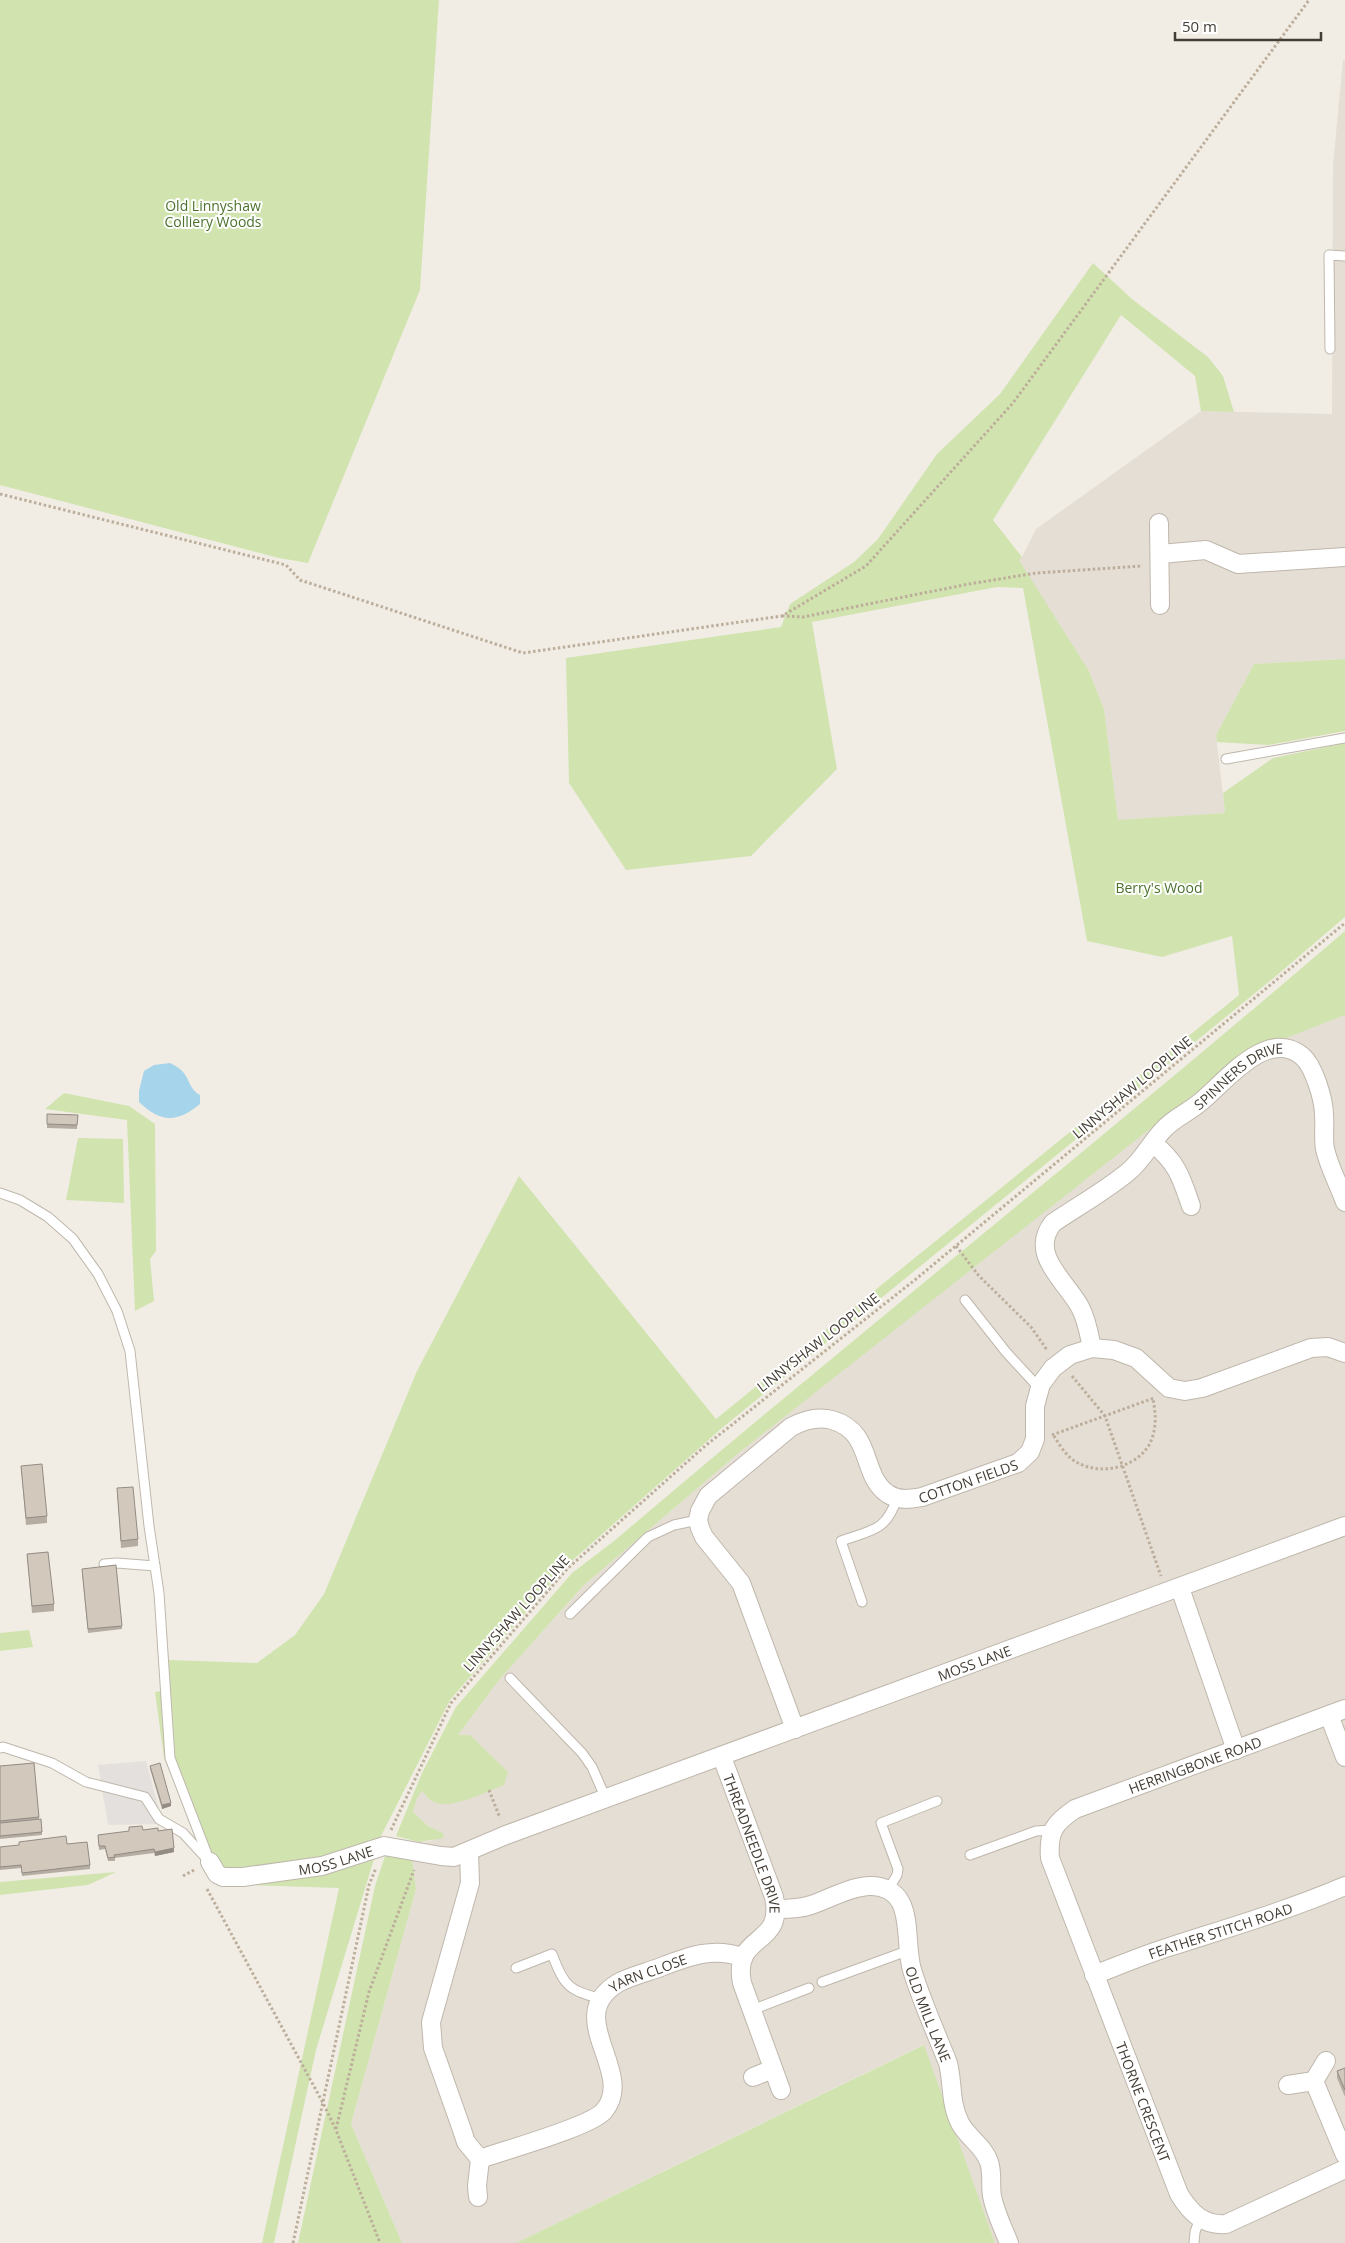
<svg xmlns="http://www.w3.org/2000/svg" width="1345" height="2243" viewBox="0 0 1345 2243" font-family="'Open Sans',sans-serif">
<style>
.residential{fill:#e5ded4}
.green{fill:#d1e4b0}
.parking{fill:#e3e0dd}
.water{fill:#a5d4eb}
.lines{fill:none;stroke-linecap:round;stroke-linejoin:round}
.service-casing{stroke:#bfb7ac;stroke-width:11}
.minor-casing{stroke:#bfb7ac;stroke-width:20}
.path{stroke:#bdae9b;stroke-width:3;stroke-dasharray:2.5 2.5;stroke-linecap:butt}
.service{stroke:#fff;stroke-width:9}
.minor{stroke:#fff;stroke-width:18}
.wall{fill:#b5aca2}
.shaded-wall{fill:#938c84}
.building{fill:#d2c8bc;stroke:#938c84}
.labels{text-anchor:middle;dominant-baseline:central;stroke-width:4;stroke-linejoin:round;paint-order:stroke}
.park-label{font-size:14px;fill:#4c712d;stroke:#fff}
.street-label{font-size:14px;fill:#443d35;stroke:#fff}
</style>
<rect width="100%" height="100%" fill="#f1ede5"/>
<g class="residential">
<polygon points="1343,60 1345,60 1345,659 1254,664 1216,735 1225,813 1118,821 1104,709 1089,671 1018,560 1022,557 1036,529 1201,411 1332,414 1333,165"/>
<polygon points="1345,1015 1345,2243 995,2243 923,2045 516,2243 402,2243 351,2124 416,1889 412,1858 419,1842 431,1841 443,1833 428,1826 413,1812 417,1798 458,1735 499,1680 583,1586 741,1451 988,1254 1245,1053"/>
</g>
<g class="green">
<polygon points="0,0 439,0 420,290 308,563 279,558 0,485"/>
<polygon points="1093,263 1132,299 1208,357 1223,376 1234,412 1201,411 1195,376 1121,315 993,520 1022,557 1019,560 1089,671 1104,709 1118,820 1225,813 1223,793 1273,758 1345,743 1345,917 1276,976 722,1428 566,1566 450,1700 381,1836 316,2050 274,2243 262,2243 339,1888 217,1884 164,1758 155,1692 169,1690 168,1660 257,1663 295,1635 324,1594 417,1371 519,1176 716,1419 1239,995 1232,936 1162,957 1087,941 1023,588 997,587 812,622 837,769 751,856 626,870 569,783 566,658 781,627 790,604 854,562 878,539 937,454 1000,394"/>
<polygon points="1345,659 1345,731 1268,745 1217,742 1216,735 1254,664"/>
<path d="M1345,931v84l-100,39 -504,397 -158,135 -84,94 -41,55h12l38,37 -4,13c-17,6 -57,28 -74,15 -3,-3 -6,-7 -8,-9l-5,7 -4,14 15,14 15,7 1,5 -25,4 -23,-6 26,-63 34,-66 116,-134 42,-32c242,-206 490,-403 731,-610z"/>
<polygon points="64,1093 129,1106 155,1124 156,1251 150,1259 154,1301 135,1311 127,1120 45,1109"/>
<polygon points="78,1138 123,1139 124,1203 66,1200"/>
<polygon points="29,1630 33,1647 0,1651 0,1633"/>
<polygon points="386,1853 412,1858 416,1889 351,2124 402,2243 298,2243 375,1886"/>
<polygon points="116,1872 88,1885 0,1895 0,1882"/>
<polygon points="924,2045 995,2243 516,2243"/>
</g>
<polygon class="parking" points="146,1761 163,1824 108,1825 98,1765"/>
<path class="water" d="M170,1063c4,2 8,4 11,7 9,8 7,18 19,25v9c-23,19 -39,19 -61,-2v-11l5,-20 10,-6z"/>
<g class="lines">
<defs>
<g id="service">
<polyline points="1330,349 1329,255 1345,256"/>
<polyline points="1226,759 1345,738"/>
<polyline points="0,1193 20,1200 48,1217 73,1239 98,1274 117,1311 130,1351 149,1526 159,1593 170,1758 210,1862"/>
<polyline points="965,1300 1006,1352 1040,1389"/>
<polyline points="104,1564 117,1563 155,1566"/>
<path d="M862,1602l-21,-61c30,-11 45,-9 56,-43"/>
<polyline points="570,1614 648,1537 674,1525 698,1520"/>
<polyline points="510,1678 582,1753 592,1767 606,1799"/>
<polyline points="0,1748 3,1747 52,1763 86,1782 145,1797 159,1819 183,1833 206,1858"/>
<polyline points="970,1855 1036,1831 1052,1830"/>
<polyline points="888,1890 897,1875 898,1869 881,1823 937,1801"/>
<path d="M516,1968l36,-14c13,33 16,36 50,45"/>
<polyline points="822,1982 907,1951"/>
<polyline points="752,2010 809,1988"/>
<polyline points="1194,2243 1195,2232 1200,2218"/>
</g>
<g id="minor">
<polyline points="1159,523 1160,605"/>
<polyline points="1160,554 1206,550 1238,564 1345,557"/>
<path d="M1153,1143c25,21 28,34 38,63"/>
<path id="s1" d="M1092,1348c-3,-14 -5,-28 -12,-41 -14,-26 -52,-53 -27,-84 25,-17 52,-32 75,-51 15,-12 23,-30 36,-43 10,-11 23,-16 34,-25 24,-18 68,-78 104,-48 12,10 22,44 22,59 1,12 -1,23 1,34 4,18 14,36 20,53"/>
<polyline points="1180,1588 1236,1750"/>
<path id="s2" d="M1345,1709l-270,100c-21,14 -27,23 -25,49l129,336c11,18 24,32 47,30l119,-55"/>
<polyline points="1329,1715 1345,1757"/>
<path id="s3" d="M795,1729l-54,-146 -37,-46 -4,-9 -2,-8 2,-9 8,-15 83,-69c13,-7 27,-11 41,-7 42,12 28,55 56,74 11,7 22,5 34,3l96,-34 12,-11 5,-13v-33l6,-22 12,-16 17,-13 22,-7 22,2 22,8 33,30 16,3 17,-3 109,-40 17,-1 17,6"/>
<path id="s4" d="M722,1757l52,140c11,51 -42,35 -32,86l39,107"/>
<polyline points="469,1852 470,1883 431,2022 433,2048 461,2127 466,2142 480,2159 477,2186 478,2197"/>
<path id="s5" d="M210,1862l7,12 6,3h20l79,-11 62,-20 57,10 13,1 52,-22 839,-309"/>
<path id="s6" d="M777,1909c11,0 23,0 34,-4 18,-6 38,-18 58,-19 13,-1 26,5 32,17 9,18 5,46 11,67 10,32 24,63 36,93 5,20 2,41 12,60 7,14 24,23 29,39 4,11 1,23 3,34 3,16 11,32 17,47"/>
<path id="s7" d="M1094,1975c26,-10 52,-21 78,-29 59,-19 117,-36 173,-60"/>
<polyline points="753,2077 773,2069"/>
<polyline points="1314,2081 1345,2155"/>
<polyline points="1288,2085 1314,2081 1326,2061"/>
<path id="s8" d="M480,2159c25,-9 110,-32 124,-48 33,-39 -43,-94 14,-128 13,-7 30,-11 43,-16 28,-11 52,-20 81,-10"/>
</g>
</defs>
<use href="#service" class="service-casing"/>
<use href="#minor" class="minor-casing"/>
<g class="path">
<polyline points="0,494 286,565 300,580 523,653 782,616 866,566 1013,403 1309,0"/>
<polyline points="782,616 803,617 969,584 1036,573 1142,566"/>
<polyline points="956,1246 979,1276 1031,1327 1047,1350"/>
<polyline points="1072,1376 1105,1416 1161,1576"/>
<polyline points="1052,1435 1154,1398"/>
<path d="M1054,1436c5,8 11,18 19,24 23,16 61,10 76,-15 8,-15 7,-30 4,-46"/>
<polyline points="489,1790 500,1818"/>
<polyline points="391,1830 451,1703 567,1569 705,1446 916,1279 1345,923"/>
<polyline points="183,1876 194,1870"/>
<polyline points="207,1889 323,2103 336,2130 380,2243"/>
<polyline points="336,2129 369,1992 414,1870"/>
<polyline points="293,2243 369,1885 376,1868"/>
</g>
<use href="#service" class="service"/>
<use href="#minor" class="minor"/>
</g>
<g class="wall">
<polygon points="47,1114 78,1115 77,1129 47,1128"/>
<polygon points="21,1466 47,1516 47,1523 26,1525"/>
<polygon points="117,1488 138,1539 138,1546 121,1548"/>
<polygon points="27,1554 54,1604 54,1611 32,1613"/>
<polygon points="82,1572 122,1626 122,1629 88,1633"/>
<polygon points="34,1763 39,1819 42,1832 42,1835 0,1839 0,1766"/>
<polygon points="150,1766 171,1806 162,1809 150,1769"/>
<polygon points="143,1830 158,1831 174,1852 155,1856 154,1853 115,1858 115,1861 108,1861 105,1849 99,1850 98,1835"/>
<polygon points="67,1844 90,1865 90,1869 22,1876 21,1868 0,1870 0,1847"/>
<polygon points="1345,2068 1345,2097 1337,2078 1337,2071"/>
</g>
<g class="shaded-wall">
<polygon points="171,1803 171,1806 162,1809 162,1805"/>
<polygon points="174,1848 174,1852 155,1856 155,1852"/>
</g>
<g class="building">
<polygon points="47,1114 78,1115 77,1125 47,1124"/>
<polygon points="42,1464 47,1516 26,1518 21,1466"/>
<polygon points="133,1487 138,1539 121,1541 117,1488"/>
<polygon points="48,1552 54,1604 32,1606 27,1554"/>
<polygon points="116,1565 122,1626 88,1629 82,1569"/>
<polygon points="34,1763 39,1817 0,1821 0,1766"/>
<polygon points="160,1763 171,1803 162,1805 150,1766"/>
<polygon points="41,1819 42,1832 0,1836 0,1823"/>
<polygon points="142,1826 143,1830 158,1828 158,1831 172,1829 174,1848 155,1852 154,1849 114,1855 115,1857 108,1858 105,1846 99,1846 98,1835 129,1831 129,1827"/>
<polygon points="66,1836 67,1844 87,1842 90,1865 22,1873 21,1865 0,1867 0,1847 19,1845 19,1842"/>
<polygon points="1345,2068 1345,2090 1337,2071"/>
</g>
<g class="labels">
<g class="park-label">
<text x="213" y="205">Old Linnyshaw<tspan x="213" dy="16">Colliery Woods</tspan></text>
<text x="1159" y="887">Berry's Wood</text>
</g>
<g class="street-label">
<text stroke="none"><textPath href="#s1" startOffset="379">SPINNERS DRIVE</textPath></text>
<text transform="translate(1132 1087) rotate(-40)">LINNYSHAW LOOPLINE</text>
<text transform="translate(818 1342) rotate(-38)">LINNYSHAW LOOPLINE</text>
<text stroke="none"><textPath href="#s3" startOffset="590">COTTON FIELDS</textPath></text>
<text transform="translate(516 1613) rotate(-48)">LINNYSHAW LOOPLINE</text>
<text stroke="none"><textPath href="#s5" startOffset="812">MOSS LANE</textPath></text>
<text transform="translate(1195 1765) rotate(-20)">HERRINGBONE ROAD</text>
<text stroke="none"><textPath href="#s4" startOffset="92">THREADNEEDLE DRIVE</textPath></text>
<text stroke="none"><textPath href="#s5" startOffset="135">MOSS LANE</textPath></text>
<text stroke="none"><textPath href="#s7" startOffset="134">FEATHER STITCH ROAD</textPath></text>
<text stroke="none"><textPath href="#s8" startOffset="306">YARN CLOSE</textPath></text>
<text stroke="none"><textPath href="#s6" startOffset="249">OLD MILL LANE</textPath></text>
<text stroke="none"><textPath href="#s2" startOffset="608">THORNE CRESCENT</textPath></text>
</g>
</g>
<path d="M1175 32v8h146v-8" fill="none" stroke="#443d35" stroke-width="2.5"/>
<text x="1182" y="32" font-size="15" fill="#443d35" stroke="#ffffff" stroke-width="4" paint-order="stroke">50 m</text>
</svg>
